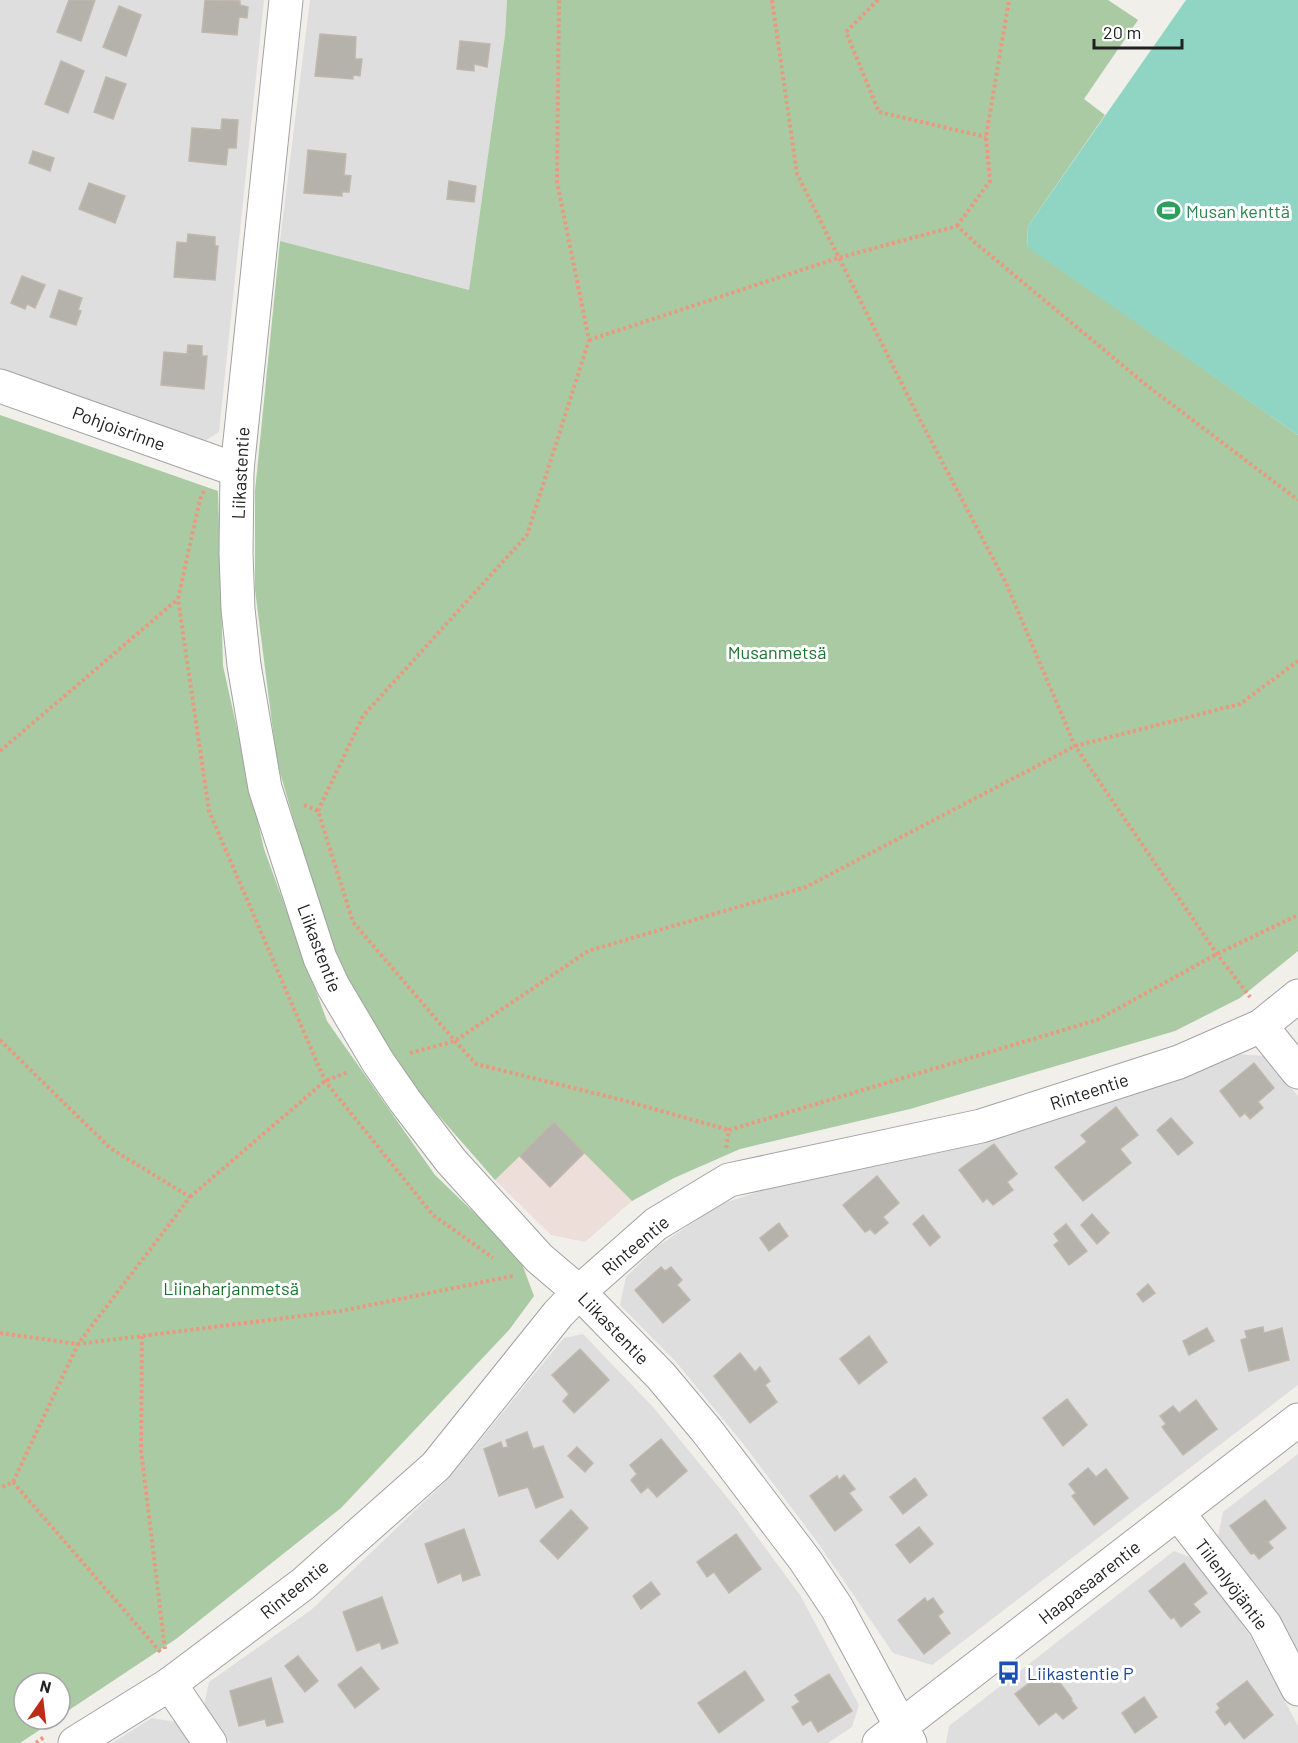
<svg xmlns="http://www.w3.org/2000/svg" width="1298" height="1743" viewBox="0 0 1298 1743" font-family="Barlow,sans-serif">
<style>
.residential{fill:#dfdede}
.commercial{fill:#eededa}
.forest{fill:#a9caa2}
.pitch{fill:#90d5c4}
.building{fill:#b5b1ab;stroke:#c0b8ad;stroke-width:1.5}
.lines{fill:none;stroke-linecap:round;stroke-linejoin:round}
.minor-casing{stroke:#a2a2a2;stroke-width:35}
.path{stroke:#ea9980;stroke-width:4;stroke-dasharray:3 3;stroke-linecap:butt}
.minor{stroke:#fff;stroke-width:33}
.labels{text-anchor:middle;dominant-baseline:central;stroke-width:6;stroke-linejoin:round;paint-order:stroke}
.leisure-label{font-size:18px;fill:#27864d;stroke:#fff;text-anchor:start}
.street-label{font-size:18px;fill:#212121;stroke:#fff}
.park-label{font-size:18px;fill:#1a742d;stroke:#fff}
.transit-label{font-size:18px;fill:#164399;stroke:#fff;text-anchor:start}
</style>
<rect width="100%" height="100%" fill="#f0efe9"/>
<g class="residential">
<polygon points="0,0 264,0 219,432 200,444 0,372"/>
<polygon points="310,0 507,0 505,35 469,290 280,241"/>
<polygon points="1237,1054 1266,1056 1298,1096 1298,1385 932,1665 893,1653 818,1543 741,1441 676,1362 620,1305 626,1277 658,1246 721,1204 764,1190 1005,1134"/>
<polygon points="583,1334 653,1407 735,1507 800,1595 859,1705 852,1727 828,1743 230,1743 204,1705 209,1682 311,1610 448,1479 564,1338"/>
<polygon points="1298,1454 1298,1652 1282,1620 1218,1537 1223,1512"/>
<polygon points="1174,1551 1197,1560 1252,1639 1298,1726 1298,1743 946,1743 949,1726"/>
<polygon points="152,1718 181,1723 195,1743 112,1743"/>
</g>
<polygon class="commercial" points="554,1122 632,1201 585,1242 551,1235 495,1180"/>
<g class="forest">
<polygon points="507,0 1108,0 1138,20 1084,99 1105,115 1028,226 1027,246 1298,435 1298,951 1240,998 1175,1031 910,1109 740,1149 674,1178 632,1201 554,1123 495,1180 439,1116 387,1053 349,987 323,922 277,762 255,590 255,491 280,241 469,290 505,35"/>
<polygon points="0,415 218,491 223,666 264,849 327,1021 435,1175 519,1256 534,1296 509,1330 341,1508 176,1639 60,1716 60,1683 24,1683 24,1719 56,1719 20,1743 0,1743"/>
</g>
<polygon class="pitch" points="1186,0 1298,0 1298,435 1027,247 1028,226"/>
<g class="building">
<polygon points="69,0 95,0 81,41 57,32"/>
<polygon points="205,0 240,1 240,5 248,7 247,18 239,17 237,35 202,32"/>
<polygon points="119,6 141,15 126,56 103,47"/>
<polygon points="320,34 356,37 355,59 362,59 360,76 353,75 353,79 315,76"/>
<polygon points="460,41 490,44 487,67 474,64 474,71 457,69"/>
<polygon points="61,61 84,71 68,113 45,104"/>
<polygon points="106,77 126,84 113,119 94,112"/>
<polygon points="222,119 238,120 236,148 228,148 226,165 189,161 192,128 221,130"/>
<polygon points="308,150 346,154 344,175 351,176 349,192 342,192 342,196 304,193"/>
<polygon points="33,151 54,158 50,171 29,163"/>
<polygon points="449,181 476,186 474,202 447,199"/>
<polygon points="89,183 125,196 115,223 79,209"/>
<polygon points="188,234 215,237 215,246 218,246 215,280 174,277 177,242 187,243"/>
<polygon points="22,276 45,285 35,308 27,304 25,309 11,303"/>
<polygon points="59,290 82,298 78,310 81,311 76,325 50,317"/>
<polygon points="188,345 202,346 202,356 207,356 204,389 161,385 164,352 187,354"/>
<polygon points="1254,1063 1274,1088 1258,1102 1263,1108 1250,1119 1245,1113 1240,1117 1220,1091"/>
<polygon points="1116,1107 1138,1135 1120,1149 1131,1163 1083,1201 1055,1167 1087,1142 1081,1135"/>
<polygon points="1171,1118 1193,1143 1178,1155 1157,1130"/>
<polygon points="554,1122 584,1153 550,1187 520,1156"/>
<polygon points="994,1144 1017,1174 1007,1182 1013,1190 993,1205 987,1198 983,1202 959,1170"/>
<polygon points="877,1176 899,1203 883,1217 888,1223 875,1234 870,1229 865,1232 843,1205"/>
<polygon points="1092,1214 1109,1233 1097,1244 1081,1225"/>
<polygon points="923,1215 940,1237 930,1246 913,1224"/>
<polygon points="779,1223 788,1236 769,1251 760,1238"/>
<polygon points="1066,1224 1087,1251 1069,1265 1054,1245 1059,1241 1054,1234"/>
<polygon points="661,1267 665,1271 671,1267 682,1280 677,1285 690,1300 663,1323 635,1290"/>
<polygon points="1148,1284 1155,1293 1143,1302 1137,1294"/>
<polygon points="1263,1327 1264,1333 1282,1328 1289,1360 1249,1371 1241,1340 1247,1338 1245,1331"/>
<polygon points="1207,1328 1214,1341 1189,1355 1183,1341"/>
<polygon points="869,1336 887,1362 859,1384 840,1359"/>
<polygon points="580,1349 609,1380 574,1413 563,1401 569,1394 552,1375"/>
<polygon points="740,1353 755,1372 760,1367 770,1381 765,1385 777,1402 750,1423 714,1376"/>
<polygon points="1067,1399 1087,1425 1063,1446 1043,1418"/>
<polygon points="1196,1400 1217,1429 1183,1455 1162,1427 1166,1424 1160,1416 1173,1406 1179,1413"/>
<polygon points="527,1432 533,1449 543,1446 563,1497 536,1508 528,1487 499,1496 484,1449 501,1442 503,1448 508,1447 506,1440"/>
<polygon points="661,1439 687,1471 657,1497 648,1487 641,1493 631,1480 637,1474 630,1465"/>
<polygon points="577,1447 593,1463 585,1472 568,1456"/>
<polygon points="1088,1468 1096,1477 1106,1469 1128,1498 1094,1525 1072,1496 1076,1493 1069,1484"/>
<polygon points="844,1475 855,1489 849,1493 862,1510 835,1531 810,1496 837,1476 839,1480"/>
<polygon points="915,1478 927,1495 903,1514 890,1497"/>
<polygon points="1265,1500 1286,1528 1268,1542 1273,1548 1259,1559 1254,1553 1251,1554 1230,1526"/>
<polygon points="571,1510 588,1528 558,1559 540,1541"/>
<polygon points="919,1527 933,1544 910,1563 896,1545"/>
<polygon points="464,1529 480,1575 463,1581 461,1573 438,1583 425,1544"/>
<polygon points="736,1534 761,1569 729,1593 714,1572 707,1577 697,1562"/>
<polygon points="1184,1563 1207,1593 1193,1604 1200,1612 1181,1627 1174,1617 1171,1619 1149,1591"/>
<polygon points="651,1582 660,1594 641,1609 633,1596"/>
<polygon points="382,1597 398,1643 382,1649 380,1642 357,1651 343,1612"/>
<polygon points="925,1598 927,1602 933,1598 943,1612 938,1616 950,1633 924,1654 898,1620"/>
<polygon points="298,1656 318,1681 305,1692 285,1666"/>
<polygon points="361,1667 379,1689 355,1708 338,1685"/>
<polygon points="1049,1668 1072,1699 1071,1700 1077,1708 1063,1719 1056,1712 1039,1725 1015,1694"/>
<polygon points="745,1671 764,1700 719,1733 698,1703"/>
<polygon points="829,1674 852,1711 818,1732 811,1720 803,1725 792,1707 800,1702 795,1695"/>
<polygon points="271,1678 283,1722 267,1726 265,1719 239,1726 230,1691"/>
<polygon points="1247,1681 1273,1715 1244,1739 1230,1721 1225,1725 1216,1712 1220,1708 1217,1704"/>
<polygon points="1144,1697 1157,1717 1135,1733 1122,1713"/>
</g>
<g class="lines">
<defs>
<g id="minor">
<polyline points="286,0 237,470 236,553 238,609 244,665 265,788 320,958 333,986 378,1062 405,1101 451,1161 539,1258 579,1292 661,1376 707,1431 805,1560 837,1608 910,1743"/>
<polyline points="0,386 237,470"/>
<polyline points="1261,1026 1298,1072"/>
<polyline points="1178,1513 1265,1625 1298,1689"/>
<polyline points="170,1684 210,1743"/>
<polyline points="75,1743 170,1684 303,1584 436,1466 558,1314 579,1292 656,1224 729,1180 981,1126 1179,1062 1261,1026 1298,996"/>
<polyline points="879,1743 1298,1420"/>
</g>
</defs>
<use href="#minor" class="minor-casing"/>
<g class="path">
<polyline points="772,0 797,174 918,416 1006,583 1075,746 1217,954 1250,997"/>
<polyline points="878,0 846,32 879,112 986,137"/>
<polyline points="957,226 990,181 986,137 1009,0"/>
<polyline points="589,340 838,258 957,226 978,245 1145,384 1298,500"/>
<polyline points="204,491 200,499 178,599 209,811 325,1081 433,1215 493,1258"/>
<polyline points="0,751 178,599"/>
<polyline points="304,805 318,811 353,922 455,1041 476,1064 622,1100 729,1130"/>
<polyline points="318,811 363,716 527,535 589,340 557,182 559,0"/>
<polyline points="0,1040 110,1148 190,1197 78,1344 13,1482 0,1488"/>
<polyline points="410,1053 455,1041 588,951 806,887 1075,746 1240,704 1298,661"/>
<polyline points="726,1148 729,1130 1097,1020 1217,954 1298,915"/>
<polyline points="190,1197 325,1081 348,1072"/>
<polyline points="0,1333 78,1344 341,1311 513,1276"/>
<polyline points="142,1336 141,1450 165,1649"/>
<polyline points="13,1482 162,1654"/>
<polyline points="36,1743 44,1737"/>
</g>
<use href="#minor" class="minor"/>
</g>
<defs>
<symbol id="stadium-bare" viewBox="-9 -9 18 18"><path d="M0-5a6.5 5 0 1 0 0 10a6.5 5 0 1 0 0-10ZM-3.5-1.8h7v3.6h-7Z" fill="#2e9e5b" stroke="#fff" stroke-width="2.5" paint-order="stroke"/></symbol>
<symbol id="bus-bare" viewBox="-9 -9 18 18"><path d="M-5-6H5V4H4V6H2V4H-2V6H-4V4H-5ZM-3.5-4V0h7V-4ZM-3.5 1.2v1.5H-2V1.2ZM2 1.2v1.5H3.5V1.2Z" fill="#1a4fb4" stroke="#fff" stroke-width="2.5" paint-order="stroke"/></symbol>
</defs>
<g fill-rule="evenodd">
<use href="#stadium-bare" x="1152" y="194" width="33" height="33"/>
<use href="#bus-bare" x="992" y="1656" width="33" height="33"/>
</g>
<g class="labels">
<g class="leisure-label">
<text x="1186" y="211">Musan kenttä</text>
</g>
<g class="street-label">
<text transform="translate(119 428) rotate(20)">Pohjoisrinne</text>
<text transform="translate(240 473) rotate(-87)">Liikastentie</text>
<text transform="translate(320 948) rotate(69)">Liikastentie</text>
<text transform="translate(1089 1091) rotate(-18)">Rinteentie</text>
<text transform="translate(635 1245) rotate(-40)">Rinteentie</text>
<text transform="translate(614 1328) rotate(46)">Liikastentie</text>
<text transform="translate(1089 1582) rotate(-38)">Haapasaarentie</text>
<text transform="translate(1232 1584) rotate(53)">Tiilenlyöjäntie</text>
<text transform="translate(294 1589) rotate(-39)">Rinteentie</text>
</g>
<g class="park-label">
<text x="777" y="652">Musanmetsä</text>
<text x="231" y="1288">Liinaharjanmetsä</text>
</g>
<g class="transit-label">
<text x="1027" y="1673">Liikastentie P</text>
</g>
</g>
<g transform="translate(42 1701) rotate(14)"><circle r="28" fill="#ffffff" stroke="#a6a6a6" stroke-width="1.5"/>
<path d="M0-4.5L10 22L0 15L-10 22Z" fill="#b92e18"/>
<text y="-9" font-size="16" font-weight="bold" text-anchor="middle" fill="#212121">N</text>
</g>
<path d="M1094 39v9h88v-9" fill="none" stroke="#212121" stroke-width="3"/>
<text x="1103" y="39" font-size="18" fill="#212121" stroke="#ffffff" stroke-width="4.5" paint-order="stroke">20 m</text>
</svg>
